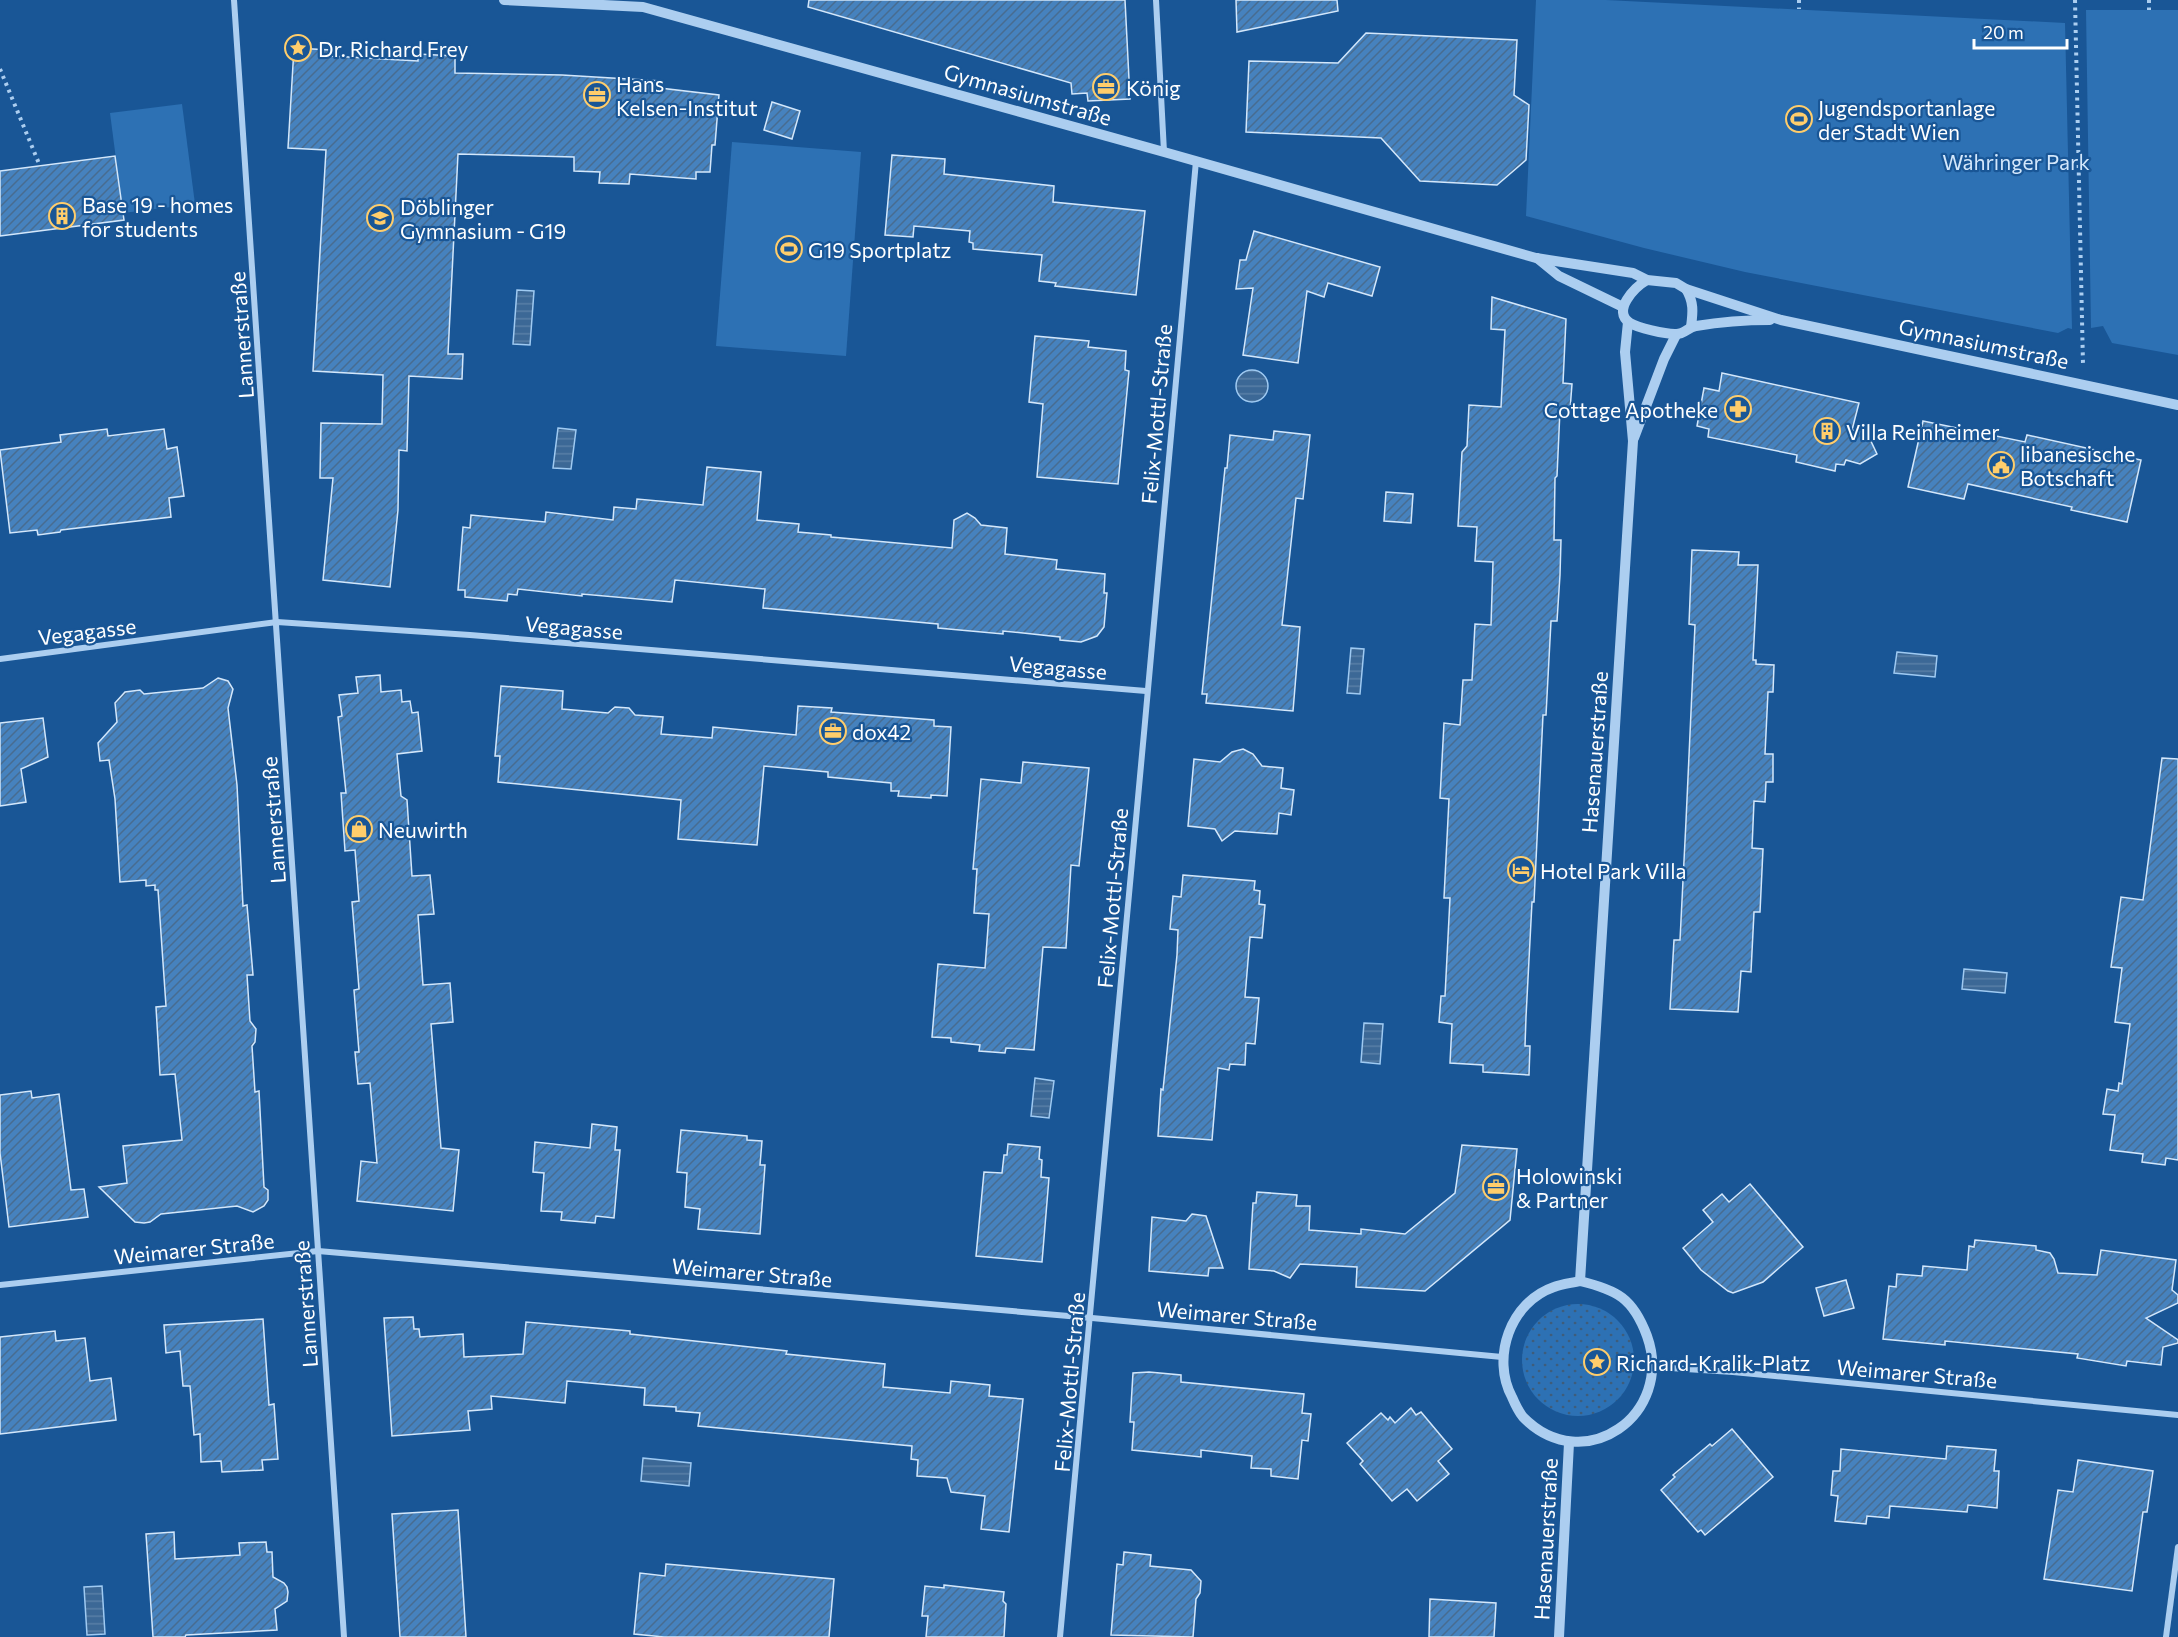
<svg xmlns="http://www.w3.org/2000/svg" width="2178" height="1637" viewBox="0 0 2178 1637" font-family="Commissioner,sans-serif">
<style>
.green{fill:url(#green-dots)}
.pitch{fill:#2d71b4}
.water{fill:url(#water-rules);stroke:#9fcaf2;stroke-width:1.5}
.building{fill:url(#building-hatch);stroke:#d3e7fb;stroke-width:1.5}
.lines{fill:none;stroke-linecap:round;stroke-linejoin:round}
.path{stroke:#accef0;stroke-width:4;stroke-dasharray:3 4.5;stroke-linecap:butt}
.minor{stroke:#accef0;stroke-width:6}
.tertiary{stroke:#accef0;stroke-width:10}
.labels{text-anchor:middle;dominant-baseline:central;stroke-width:4.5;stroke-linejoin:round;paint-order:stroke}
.poi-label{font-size:21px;fill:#fff;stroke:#195696;text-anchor:start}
.street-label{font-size:21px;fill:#fff;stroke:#195696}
.park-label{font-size:21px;fill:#d3e7fb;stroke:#195696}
</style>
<defs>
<pattern id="green-dots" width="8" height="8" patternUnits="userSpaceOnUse" patternTransform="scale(1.5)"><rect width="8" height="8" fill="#2d71b4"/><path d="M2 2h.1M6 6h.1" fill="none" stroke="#3e5d7b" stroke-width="1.8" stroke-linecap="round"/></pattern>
<pattern id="water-rules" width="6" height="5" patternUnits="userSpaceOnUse" patternTransform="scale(1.5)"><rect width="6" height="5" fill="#3c6896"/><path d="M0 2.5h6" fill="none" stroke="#597fa6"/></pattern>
<pattern id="building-hatch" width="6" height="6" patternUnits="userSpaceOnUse" patternTransform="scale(1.5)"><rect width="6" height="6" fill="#4682be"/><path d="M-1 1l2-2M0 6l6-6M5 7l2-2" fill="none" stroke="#486c90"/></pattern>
</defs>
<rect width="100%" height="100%" fill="#195696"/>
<circle class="green" cx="1578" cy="1360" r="56"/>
<g class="pitch">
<polygon points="1536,0 1606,0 2065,23 2072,329 2068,328 2058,333 1745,272 1644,248 1526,216"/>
<polygon points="2086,10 2178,10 2178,355 2112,343 2103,326 2091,328"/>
<polygon points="182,104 195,204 123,213 110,113"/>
<polygon points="732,142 861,152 846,356 716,346"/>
</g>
<g class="water">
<polygon points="517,290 534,291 530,345 513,344"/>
<circle cx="1252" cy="386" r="16"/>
<polygon points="558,428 576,430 571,469 553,468"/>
<polygon points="1351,648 1364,649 1360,694 1347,693"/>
<polygon points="1897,652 1937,656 1935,677 1894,673"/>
<polygon points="1964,969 2007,973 2005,993 1962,989"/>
<polygon points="1364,1023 1383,1024 1380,1064 1361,1062"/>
<polygon points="1035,1078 1054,1081 1049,1118 1031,1116"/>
<polygon points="643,1458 691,1463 689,1486 641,1481"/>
<polygon points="102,1586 105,1634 87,1635 84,1587"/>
</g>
<g class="building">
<polygon points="809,0 1125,0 1130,99 1088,101 1087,93 1072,94 1071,83 808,7"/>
<polygon points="1236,0 1337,0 1338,11 1237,32"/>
<polygon points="1366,33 1517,40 1514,95 1529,105 1526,160 1497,185 1420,181 1381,138 1246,132 1249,61 1338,63"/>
<polygon points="294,48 331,50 331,56 418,61 418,54 455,56 455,73 562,75 661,81 660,88 719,95 715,145 712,145 710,172 696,172 696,179 630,174 629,184 599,183 600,172 574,171 574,157 458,154 448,354 463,354 462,379 409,376 407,451 399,450 398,510 390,587 323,580 333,478 320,478 321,423 382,424 383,375 313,371 326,150 288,148"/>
<polygon points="772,102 800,111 792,139 764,130"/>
<polygon points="892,155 945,159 944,174 1054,186 1053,202 1145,211 1136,295 1055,286 1056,283 1039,281 1042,255 973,249 973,243 969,242 970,231 914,226 913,237 885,235"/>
<polygon points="115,156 124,220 0,236 0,171"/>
<polygon points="1254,231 1380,267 1372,296 1328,283 1324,297 1307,291 1298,363 1243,355 1253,288 1236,289 1240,260 1246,260"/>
<polygon points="1492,297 1566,319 1563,383 1572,384 1570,410 1560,410 1557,476 1555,478 1554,540 1561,540 1560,575 1557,621 1551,621 1546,715 1543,715 1534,902 1532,902 1526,1017 1525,1046 1530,1046 1529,1075 1483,1072 1483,1065 1450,1063 1452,1024 1439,1022 1441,996 1445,996 1450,898 1444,898 1449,799 1440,798 1444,723 1460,725 1463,680 1472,680 1475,624 1491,625 1493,562 1475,561 1477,527 1458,526 1462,452 1467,446 1469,405 1501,407 1505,330 1491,329"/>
<polygon points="1035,336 1089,341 1088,347 1126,351 1125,370 1129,371 1118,484 1037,477 1043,404 1029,402"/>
<polygon points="1722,373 1859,403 1852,430 1867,433 1877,454 1860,464 1846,460 1844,465 1836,464 1835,471 1796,462 1797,455 1708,437 1709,429 1697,426 1704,388 1719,391"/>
<polygon points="1923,421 2025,442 2027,435 2141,460 2127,522 2071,510 2072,507 1968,484 1964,499 1908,487"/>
<polygon points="107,429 108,436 164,429 167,449 177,447 184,496 169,498 171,517 61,530 60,532 38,535 37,530 10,533 0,450 61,442 60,435"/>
<polygon points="1274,431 1310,435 1303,499 1296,498 1282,625 1300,627 1293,711 1206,703 1207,694 1202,694 1225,468 1227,468 1230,435 1273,440"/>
<polygon points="707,467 761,472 757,520 799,524 798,532 831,535 831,537 952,548 954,520 967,513 975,518 981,525 1007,528 1005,554 1057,560 1056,569 1105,574 1104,593 1107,593 1104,627 1097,636 1081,642 1060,640 1060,637 1003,631 1003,634 938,628 938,624 763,608 765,589 675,580 672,602 582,594 582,596 518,589 517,595 508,594 507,601 465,597 465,590 458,590 463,527 470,528 471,515 545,522 546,512 613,520 614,507 636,509 637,499 703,505"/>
<polygon points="1386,492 1413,494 1411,523 1384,521"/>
<polygon points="1692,550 1739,552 1738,565 1758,565 1753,660 1756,660 1756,664 1774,665 1773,692 1768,692 1765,754 1773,754 1773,782 1766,782 1765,802 1754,801 1752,848 1763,849 1760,912 1754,912 1751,972 1741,971 1738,1012 1670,1009 1674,940 1680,940 1686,821 1695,625 1689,624"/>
<polygon points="380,675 381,692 401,690 402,702 410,701 412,713 418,712 422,751 397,754 401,796 407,800 412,876 430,875 434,914 418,915 423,985 450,983 453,1022 431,1024 441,1148 459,1150 453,1211 357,1201 361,1161 377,1163 370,1083 358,1084 355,1052 359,1052 354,990 359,989 352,902 359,901 355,850 345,851 341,793 346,793 338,717 342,716 339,695 358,693 356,677"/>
<polygon points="218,678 228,681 233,689 228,708 237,785 243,906 247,905 253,975 247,975 250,1021 256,1029 255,1042 252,1046 255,1092 259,1091 264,1187 268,1190 268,1200 264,1206 253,1212 237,1206 161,1214 150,1222 144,1223 135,1222 99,1187 127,1183 123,1146 182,1140 175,1074 160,1075 156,1007 166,1006 158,890 155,890 155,885 146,886 146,880 120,882 115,799 109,760 100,761 98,743 117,722 115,703 125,692 140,690 144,694 203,688"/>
<polygon points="501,686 563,691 562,709 608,713 615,707 629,708 635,715 663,717 661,734 712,738 713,727 796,735 798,706 832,708 831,712 934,720 934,726 951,727 947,796 931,795 931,798 898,796 899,791 891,791 891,783 828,777 828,772 764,766 757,845 678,839 681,800 498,782 500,756 495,756"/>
<polygon points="43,718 48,757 21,769 26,802 0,806 0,723"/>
<polygon points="1243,749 1253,754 1262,766 1283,768 1281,788 1294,790 1291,815 1279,813 1277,834 1235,831 1222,841 1215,829 1188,826 1194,759 1220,762 1232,752"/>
<polygon points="2162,758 2178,759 2178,1160 2166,1158 2165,1165 2142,1162 2143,1154 2110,1150 2115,1115 2103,1114 2107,1089 2118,1091 2119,1083 2122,1084 2130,1024 2115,1022 2122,968 2111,967 2121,897 2143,900"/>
<polygon points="1023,762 1089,768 1079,866 1071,865 1066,948 1043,947 1034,1050 1006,1048 1005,1053 979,1051 980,1045 951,1042 951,1038 932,1037 938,964 985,968 989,914 974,913 977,869 973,869 981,779 1021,783"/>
<polygon points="1183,875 1255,881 1254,890 1260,891 1259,904 1265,905 1262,938 1250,937 1245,997 1259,998 1255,1044 1246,1043 1245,1065 1230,1064 1229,1070 1218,1068 1212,1140 1158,1136 1161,1089 1163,1090 1177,955 1178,930 1170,929 1173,896 1181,897"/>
<polygon points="31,1091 32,1098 59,1094 71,1190 84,1189 88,1217 9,1227 0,1153 0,1095"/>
<polygon points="592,1124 617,1127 615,1150 620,1150 614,1218 596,1216 595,1223 561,1220 562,1212 541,1211 544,1173 533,1172 535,1142 590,1148"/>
<polygon points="681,1130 747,1136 747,1140 762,1141 760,1165 765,1165 760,1234 698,1229 700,1209 685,1207 687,1173 677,1172"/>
<polygon points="1008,1144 1040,1147 1039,1159 1042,1160 1041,1177 1049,1178 1042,1262 976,1256 984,1172 1002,1173 1004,1155 1007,1155"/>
<polygon points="1462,1145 1517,1149 1510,1220 1425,1291 1356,1287 1357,1267 1300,1264 1290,1278 1274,1271 1249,1269 1253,1203 1256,1203 1257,1192 1297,1195 1296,1206 1310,1206 1309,1230 1361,1234 1361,1229 1405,1234 1455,1193"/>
<polygon points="1750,1184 1803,1247 1763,1282 1733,1293 1728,1291 1701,1270 1683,1248 1713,1222 1703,1210 1722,1194 1729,1202"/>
<polygon points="1192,1214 1206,1216 1223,1268 1209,1268 1208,1276 1149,1271 1152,1217 1186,1221"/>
<polygon points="1975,1240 2036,1246 2036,1250 2050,1253 2054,1259 2058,1273 2097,1275 2101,1250 2176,1260 2172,1290 2178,1295 2178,1303 2146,1318 2178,1340 2178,1343 2163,1347 2161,1365 2127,1361 2126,1366 2077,1358 2078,1354 1945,1341 1945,1345 1883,1339 1889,1286 1896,1287 1897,1274 1922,1276 1923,1266 1967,1270 1969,1246 1974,1247"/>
<polygon points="1846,1280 1854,1308 1824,1316 1816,1288"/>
<polygon points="413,1317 414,1329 419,1329 420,1337 463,1334 464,1357 523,1354 526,1322 630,1331 630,1334 787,1351 786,1354 885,1364 883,1387 950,1393 951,1381 990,1385 989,1396 1023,1399 1009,1532 981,1529 985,1496 951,1492 947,1478 917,1476 918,1460 911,1459 912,1446 698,1426 700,1413 676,1411 676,1407 644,1405 645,1388 567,1381 565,1403 491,1396 492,1409 468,1411 470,1430 392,1436 384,1318"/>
<polygon points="263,1319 269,1405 274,1404 278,1459 262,1460 263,1470 222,1472 221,1461 201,1462 200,1434 194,1435 190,1386 183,1386 180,1351 166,1353 164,1325"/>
<polygon points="55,1331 56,1341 85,1338 90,1381 111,1378 116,1420 0,1434 0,1337"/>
<polygon points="1149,1372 1181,1375 1181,1382 1304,1394 1302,1413 1311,1414 1308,1441 1302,1440 1298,1479 1271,1476 1271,1469 1251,1468 1252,1456 1201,1450 1201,1457 1132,1450 1134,1422 1130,1422 1133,1373"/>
<polygon points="1411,1408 1416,1415 1421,1412 1452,1449 1438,1461 1449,1474 1417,1501 1407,1489 1392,1501 1360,1464 1363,1461 1347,1443 1381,1413 1388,1420 1390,1417 1395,1423"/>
<polygon points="1732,1429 1773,1477 1705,1535 1701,1530 1698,1532 1661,1490 1675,1477 1673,1475 1710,1444 1712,1446"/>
<polygon points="1947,1446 1996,1450 1994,1471 1999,1471 1997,1508 1968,1505 1967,1512 1890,1506 1889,1518 1867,1516 1866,1524 1835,1521 1838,1496 1831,1495 1833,1471 1840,1471 1841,1449 1946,1459"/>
<polygon points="2078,1460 2153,1471 2147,1512 2143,1512 2132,1591 2044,1579 2058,1490 2073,1492"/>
<polygon points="458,1510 466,1637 400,1637 392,1514"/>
<polygon points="174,1532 175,1559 240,1555 239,1543 266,1542 267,1552 272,1552 273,1577 284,1583 287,1587 288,1592 287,1601 275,1609 277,1630 186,1635 185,1637 153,1637 146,1534"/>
<polygon points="1124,1552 1151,1555 1150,1566 1191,1570 1201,1581 1200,1593 1196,1599 1193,1637 1111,1635 1117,1564 1123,1565"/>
<polygon points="666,1564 834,1579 829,1637 664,1637 634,1634 640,1573 665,1576"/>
<polygon points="944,1585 1004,1592 1003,1601 1006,1604 1004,1637 926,1637 928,1616 922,1616 925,1586 944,1588"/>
<polygon points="1430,1599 1496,1603 1494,1637 1429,1637"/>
</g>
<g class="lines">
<g class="path">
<polyline points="1799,0 1799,9"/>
<polyline points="2075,0 2083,365"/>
<polyline points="2149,0 2149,10"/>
<polyline points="0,69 40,166"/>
</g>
<g class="minor">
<polyline points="234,0 344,1637"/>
<polyline points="1156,0 1164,152"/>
<polyline points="0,659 277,622 470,635 1146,691"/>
<polyline points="0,1285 318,1251 1092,1318 1502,1357"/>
<polyline points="1654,1367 1733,1372 2178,1415"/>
<path d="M1060,1637c49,-492 90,-984 136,-1476"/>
<polyline points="2166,1637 2178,1547"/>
</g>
<g class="tertiary">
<polyline points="504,0 643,7 1164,152 1536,258 1633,273 1647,280 1676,283 1686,289 1781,320 2178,405"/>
<polyline points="1537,258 1559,276 1623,307"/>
<path d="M1647,280c-12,7 -36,31 -17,43 8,5 35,11 45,11 9,1 13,-7 21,-8 24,-4 49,-6 74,-6"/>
<path d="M1686,289c8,13 7,23 5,38"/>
<polyline points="1634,438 1664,359 1676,335"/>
<polyline points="1580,1281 1633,441 1625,352 1628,322"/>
<path d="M1580,1281c37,9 53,17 67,55 28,78 -63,143 -124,81 -4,-5 -8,-13 -11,-20 -21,-39 -2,-95 42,-110 8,-3 18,-4 26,-6z"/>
<polyline points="1559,1637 1569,1443"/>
</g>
</g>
<defs>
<symbol id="sight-ring" viewBox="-11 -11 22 22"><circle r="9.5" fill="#195696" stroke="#ffcd6b" stroke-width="1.5"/><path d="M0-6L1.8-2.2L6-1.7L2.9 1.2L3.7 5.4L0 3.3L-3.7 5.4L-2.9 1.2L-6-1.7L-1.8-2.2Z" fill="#ffcd6b"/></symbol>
<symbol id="office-ring" viewBox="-11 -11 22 22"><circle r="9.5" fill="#195696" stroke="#ffcd6b" stroke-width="1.5"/><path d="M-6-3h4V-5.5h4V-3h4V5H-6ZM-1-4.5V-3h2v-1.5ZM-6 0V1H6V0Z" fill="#ffcd6b"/></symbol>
<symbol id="stadium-ring" viewBox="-11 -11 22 22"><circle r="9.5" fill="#195696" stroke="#ffcd6b" stroke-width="1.5"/><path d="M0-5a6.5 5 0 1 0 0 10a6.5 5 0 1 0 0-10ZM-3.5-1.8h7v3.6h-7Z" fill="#ffcd6b"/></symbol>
<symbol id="building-ring" viewBox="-11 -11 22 22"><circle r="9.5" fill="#195696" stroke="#ffcd6b" stroke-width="1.5"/><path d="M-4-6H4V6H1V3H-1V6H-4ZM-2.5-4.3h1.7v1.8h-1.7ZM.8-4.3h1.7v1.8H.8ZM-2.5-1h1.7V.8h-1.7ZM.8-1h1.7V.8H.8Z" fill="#ffcd6b"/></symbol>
<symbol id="school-ring" viewBox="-11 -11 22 22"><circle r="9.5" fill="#195696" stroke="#ffcd6b" stroke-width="1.5"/><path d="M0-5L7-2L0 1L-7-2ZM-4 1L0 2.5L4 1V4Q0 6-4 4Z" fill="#ffcd6b"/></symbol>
<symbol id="pharmacy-ring" viewBox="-11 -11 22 22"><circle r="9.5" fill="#195696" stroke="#ffcd6b" stroke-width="1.5"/><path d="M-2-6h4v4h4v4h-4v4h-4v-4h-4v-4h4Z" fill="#ffcd6b"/></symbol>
<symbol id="civic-ring" viewBox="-11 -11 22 22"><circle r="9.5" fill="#195696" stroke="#ffcd6b" stroke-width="1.5"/><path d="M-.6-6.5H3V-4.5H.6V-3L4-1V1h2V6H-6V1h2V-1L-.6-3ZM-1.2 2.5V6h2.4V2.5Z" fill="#ffcd6b"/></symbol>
<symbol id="shop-ring" viewBox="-11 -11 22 22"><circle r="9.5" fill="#195696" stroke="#ffcd6b" stroke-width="1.5"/><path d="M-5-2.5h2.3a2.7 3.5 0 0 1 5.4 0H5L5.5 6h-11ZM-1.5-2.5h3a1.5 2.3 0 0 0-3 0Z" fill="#ffcd6b"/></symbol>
<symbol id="hotel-ring" viewBox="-11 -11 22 22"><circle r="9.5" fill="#195696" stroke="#ffcd6b" stroke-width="1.5"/><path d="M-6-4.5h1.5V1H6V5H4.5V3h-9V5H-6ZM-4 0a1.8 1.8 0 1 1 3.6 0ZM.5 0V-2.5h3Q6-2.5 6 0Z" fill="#ffcd6b"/></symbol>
</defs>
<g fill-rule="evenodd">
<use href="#sight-ring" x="283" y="33" width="30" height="30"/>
<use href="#office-ring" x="1091" y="72" width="30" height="30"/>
<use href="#office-ring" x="582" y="80" width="30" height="30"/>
<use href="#stadium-ring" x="1784" y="104" width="30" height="30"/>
<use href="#building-ring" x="47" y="201" width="30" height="30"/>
<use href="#school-ring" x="365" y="203" width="30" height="30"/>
<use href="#stadium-ring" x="774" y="234" width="30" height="30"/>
<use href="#pharmacy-ring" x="1723" y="394" width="30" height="30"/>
<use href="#building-ring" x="1812" y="416" width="30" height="30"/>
<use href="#civic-ring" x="1986" y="450" width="30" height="30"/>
<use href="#office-ring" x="818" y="716" width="30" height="30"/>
<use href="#shop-ring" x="344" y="814" width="30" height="30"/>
<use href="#hotel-ring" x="1506" y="855" width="30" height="30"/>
<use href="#office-ring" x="1481" y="1172" width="30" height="30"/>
<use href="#sight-ring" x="1582" y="1347" width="30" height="30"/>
</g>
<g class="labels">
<g class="poi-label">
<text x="318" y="48">Dr. Richard Frey</text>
<text x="616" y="83">Hans<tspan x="616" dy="24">Kelsen-Institut</tspan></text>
<text x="1126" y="87">König</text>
<text x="1818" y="107">Jugendsportanlage<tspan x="1818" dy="24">der Stadt Wien</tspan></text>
<text x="82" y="204">Base 19 - homes<tspan x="82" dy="24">for students</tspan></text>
<text x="400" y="206">Döblinger<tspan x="400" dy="24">Gymnasium - G19</tspan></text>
<text x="808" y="249">G19 Sportplatz</text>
<text x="1718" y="409" text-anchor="end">Cottage Apotheke</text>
<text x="1846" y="431">Villa Reinheimer</text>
<text x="2020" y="453">libanesische<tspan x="2020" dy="24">Botschaft</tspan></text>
<text x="852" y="731">dox42</text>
<text x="378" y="829">Neuwirth</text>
<text x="1540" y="870">Hotel Park Villa</text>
<text x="1516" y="1175">Holowinski<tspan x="1516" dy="24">&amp; Partner</tspan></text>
<text x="1616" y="1362">Richard-Kralik-Platz</text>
</g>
<g class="street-label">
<text transform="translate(1028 94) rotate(16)">Gymnasiumstraße</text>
<text transform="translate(241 335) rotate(-94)">Lannerstraße</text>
<text transform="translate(1984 343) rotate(12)">Gymnasiumstraße</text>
<text transform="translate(1156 414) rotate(-85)">Felix-Mottl-Straße</text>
<text transform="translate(574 627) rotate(5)">Vegagasse</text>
<text transform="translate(87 631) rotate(-7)">Vegagasse</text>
<text transform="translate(1058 667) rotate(5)">Vegagasse</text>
<text transform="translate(1594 752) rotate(-86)">Hasenauerstraße</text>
<text transform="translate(273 820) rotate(-94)">Lannerstraße</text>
<text transform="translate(1112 898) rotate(-85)">Felix-Mottl-Straße</text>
<text transform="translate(194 1248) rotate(-6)">Weimarer Straße</text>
<text transform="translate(752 1272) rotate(5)">Weimarer Straße</text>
<text transform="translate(305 1304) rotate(-94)">Lannerstraße</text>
<text transform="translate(1237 1315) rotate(5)">Weimarer Straße</text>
<text transform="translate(1917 1373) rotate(5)">Weimarer Straße</text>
<text transform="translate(1069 1382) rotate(-85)">Felix-Mottl-Straße</text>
<text transform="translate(1545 1539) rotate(-87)">Hasenauerstraße</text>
</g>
<g class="park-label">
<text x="2016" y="161">Währinger Park</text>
</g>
</g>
<path d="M1974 39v9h93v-9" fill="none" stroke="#ffffff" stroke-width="3"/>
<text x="1983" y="39" font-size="18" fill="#ffffff" stroke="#195696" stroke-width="4.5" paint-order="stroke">20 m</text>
</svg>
